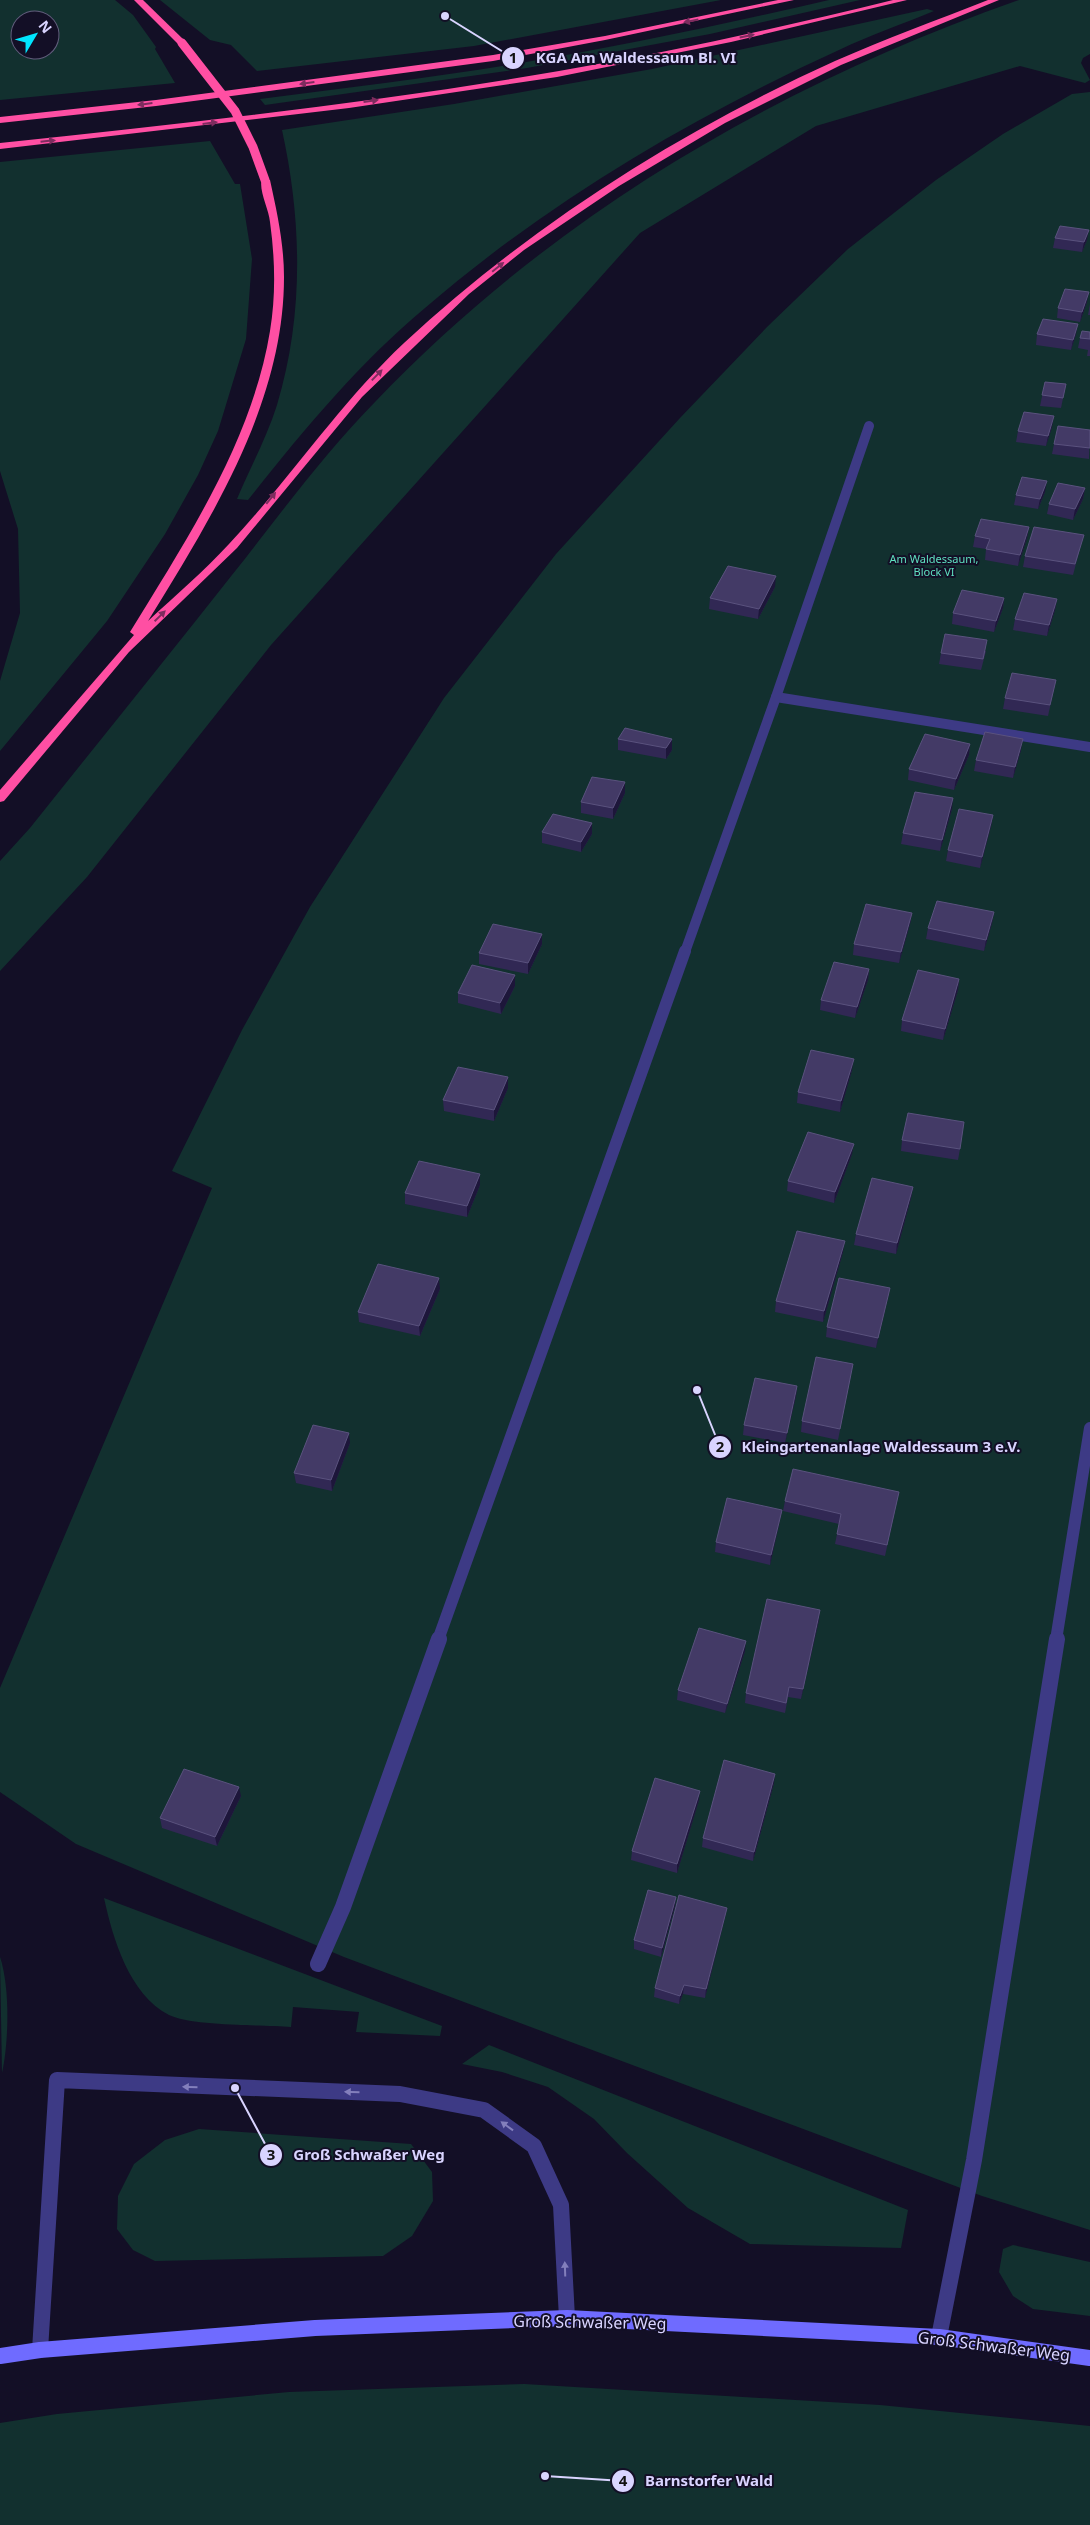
<svg xmlns="http://www.w3.org/2000/svg" width="1090" height="2525" viewBox="0 0 1090 2525" font-family="'Noto Sans',sans-serif">
<style>
.green{fill:#12302f;fill-rule:evenodd}
.lines{fill:none;stroke-linecap:round;stroke-linejoin:round}
.lane-far2{stroke:#3d3a85;stroke-width:10}
.lane-far1{stroke:#3d3a85;stroke-width:12}
.lane{stroke:#3d3a85;stroke-width:16}
.secondary{stroke:#6f6bff;stroke-width:16}
.highway{fill:#ff4fa3;fill-rule:evenodd}
.highway-bridge{stroke:#ff4fa3;stroke-width:9}
.wall{fill:#312854}
.shaded-wall{fill:#1d163a}
.building{fill:#433a66;stroke:#5a527e}
.oneway{fill:#7d2c5e}
.oneway2{fill:#837fbc}
.labels{text-anchor:middle;dominant-baseline:central;stroke-width:4;stroke-linejoin:round;paint-order:stroke}
.far-park-label{font-size:11px;fill:#5fe0c0;stroke:#130f26}
.near-street-label{font-size:16px;fill:#d9d4ff;stroke:#130f26}
.leader{fill:none;stroke:#d9d4ff;stroke-width:2}
.callout-dot{fill:#d9d4ff;stroke:#130f26;stroke-width:2}
.mark-label{font-size:15px;text-anchor:middle;font-weight:bold;fill:#111}
.callout-label{font-size:15px;text-anchor:middle;font-weight:bold;fill:#d9d4ff;stroke:#130f26;stroke-width:4;stroke-linejoin:round;paint-order:stroke}
</style>
<rect width="100%" height="100%" fill="#130f26"/>
<g class="green">
<path d="M0,0h115l18,15 23,32 -1,2 20,34 -175,17zM20,20h30v30h-30z"/>
<polygon points="160,0 721,0 474,46 257,71 231,45 210,40"/>
<path d="M829,0h31l-150,34 -183,34 -262,37 -5,-6c85,-11 170,-21 255,-35 105,-18 210,-40 314,-64z"/>
<path d="M1019,0h71v54l-7,4 -2,5 9,17 -5,3 -65,-17 -204,60 -176,107 -369,412 -184,232 -87,94v-110l30,-33c67,-84 135,-168 202,-253 46,-58 91,-120 143,-173 181,-189 399,-315 644,-402z"/>
<path d="M927,9l7,2c-31,13 -64,24 -95,39 -147,67 -291,152 -414,258 -67,56 -123,124 -177,192l-11,-1c13,-31 30,-62 40,-94 27,-90 25,-184 5,-275l172,-26 198,-35z"/>
<polygon points="1090,92 1090,2230 982,2196 344,1957 76,1844 0,1792 0,1688 212,1188 172,1171 242,1030 310,907 444,698 556,554 680,418 767,327 848,249 936,180 1003,134 1072,94"/>
<polygon points="210,141 235,184 240,184 252,259 246,339 218,431 198,475 165,534 107,621 0,751 0,681 20,613 18,529 0,471 0,162"/>
<path d="M104,1898l338,128 -2,10 -84,-4 3,-20 -66,-5 -2,20c-28,-2 -100,-1 -122,-12 -40,-21 -56,-76 -65,-117z"/>
<path d="M0,1957c10,30 9,84 2,116z"/>
<polygon points="489,2045 908,2210 901,2248 750,2244 688,2208 627,2153 594,2119 548,2087 502,2072 462,2064"/>
<polygon points="199,2129 411,2144 432,2172 433,2201 412,2236 383,2256 155,2261 133,2250 117,2229 118,2196 134,2164 165,2140"/>
<polygon points="1013,2245 1090,2262 1090,2316 1033,2309 1013,2296 999,2272 1003,2249"/>
<polygon points="524,2384 880,2405 1090,2426 1090,2525 0,2525 0,2423 57,2414 289,2392"/>
</g>
<g class="lines">
<g class="lane-far2">
<polyline points="776,697 1090,747"/>
<polyline points="685,952 776,697 869,426"/>
</g>
<g class="lane-far1">
<polyline points="438,1640 685,951"/>
<polyline points="1056,1640 1090,1428"/>
</g>
<g class="lane">
<polyline points="318,1964 343,1907 439,1639"/>
<polyline points="939,2337 974,2160 1057,1639"/>
<polyline points="40,2350 57,2080 400,2094 484,2110 534,2146 561,2205 567,2318"/>
</g>
<polyline class="secondary" points="0,2356 40,2350 315,2328 567,2318 939,2337 1090,2358"/>
<g class="highway">
<polygon points="134,0 143,0 185,41 185,45 179,45"/>
<polygon points="778,0 794,0 605,40 493,61 156,106 0,123 0,117 156,100 493,55 605,36"/>
<path d="M893,0h14l-176,42 -174,35 -208,31 -349,41v-6c187,-20 374,-40 559,-72 112,-19 224,-44 334,-71z"/>
<path d="M988,0h11l-158,65 -116,58 -106,63 -95,64 -55,44 -107,103 -125,151 -108,104 -125,149 -4,1v-12l134,-155 -4,-3c57,-93 122,-191 140,-301 6,-36 5,-73 0,-109 -1,-13 -12,-32 -8,-44l8,2c7,32 14,64 14,97 0,126 -72,240 -136,344 27,-25 56,-50 81,-77 61,-65 110,-140 175,-201 126,-117 274,-211 431,-282 50,-22 102,-41 153,-61z"/>
</g>
<polyline class="highway-bridge" points="182,43 235,111 253,147 265,180"/>
</g>
<g class="wall">
<polygon points="1055,238 1087,240 1082,252 1053,248"/>
<polygon points="1087,302 1080,322 1057,318 1058,308"/>
<polygon points="1090,304 1090,315 1088,315"/>
<polygon points="1090,332 1090,356 1087,356 1088,350 1078,348 1080,338"/>
<polygon points="1037,334 1076,334 1071,350 1036,345"/>
<polygon points="1045,382 1066,384 1061,408 1040,406"/>
<polygon points="1052,427 1046,446 1016,442 1018,431"/>
<polygon points="1090,430 1089,459 1052,454 1054,444"/>
<polygon points="1085,488 1083,499 1073,520 1047,514 1049,504"/>
<polygon points="1045,492 1038,509 1014,505 1016,495"/>
<polygon points="1029,527 1027,538 1018,566 985,560 986,549 973,547 975,536"/>
<polygon points="1081,545 1073,575 1023,567 1025,556"/>
<polygon points="775,587 758,619 709,609 710,598"/>
<polygon points="1004,598 1003,608 994,632 952,624 953,613"/>
<polygon points="1057,599 1055,610 1047,636 1013,630 1015,619"/>
<polygon points="986,651 981,670 939,664 941,653"/>
<polygon points="1056,680 1048,716 1003,709 1005,698"/>
<polygon points="618,739 672,739 672,750 666,759 618,750"/>
<polygon points="970,744 969,755 954,790 908,780 909,769"/>
<polygon points="1021,750 1013,778 974,771 976,760"/>
<polygon points="625,793 613,819 581,813 581,802"/>
<polygon points="952,809 940,851 901,844 903,833"/>
<polygon points="993,815 991,826 980,868 946,861 948,850"/>
<polygon points="542,832 592,834 581,852 542,843"/>
<polygon points="994,912 992,923 984,951 926,939 928,928"/>
<polygon points="912,913 910,924 899,963 853,955 854,944"/>
<polygon points="542,944 528,974 479,964 479,953"/>
<polygon points="869,969 868,980 855,1018 820,1010 821,1000"/>
<polygon points="515,975 515,986 501,1014 458,1003 458,993"/>
<polygon points="959,979 958,990 943,1040 901,1031 902,1020"/>
<polygon points="852,1070 840,1112 797,1103 798,1092"/>
<polygon points="508,1088 494,1121 444,1111 443,1100"/>
<polygon points="902,1140 960,1149 958,1160 901,1151"/>
<polygon points="852,1154 834,1203 787,1191 788,1181"/>
<polygon points="480,1174 480,1185 467,1217 405,1204 405,1193"/>
<polygon points="913,1187 911,1198 896,1254 854,1245 856,1234"/>
<polygon points="843,1252 823,1322 775,1312 776,1301"/>
<polygon points="890,1288 876,1348 826,1337 827,1327"/>
<polygon points="440,1289 420,1336 359,1322 358,1312"/>
<polygon points="851,1375 838,1440 801,1432 802,1421"/>
<polygon points="797,1386 796,1396 785,1443 743,1435 744,1425"/>
<polygon points="350,1443 332,1491 296,1483 294,1473"/>
<polygon points="899,1492 885,1556 835,1544 839,1524 783,1511 785,1501"/>
<polygon points="782,1510 780,1520 770,1565 715,1552 716,1542"/>
<polygon points="819,1620 801,1699 788,1697 785,1713 745,1703 746,1693"/>
<polygon points="745,1651 725,1713 677,1700 678,1690"/>
<polygon points="774,1783 753,1861 702,1847 703,1838"/>
<polygon points="241,1796 217,1846 162,1828 160,1818"/>
<polygon points="699,1800 677,1873 631,1860 632,1851"/>
<polygon points="676,1897 675,1906 661,1957 634,1949 634,1940"/>
<polygon points="727,1908 725,1917 705,1998 683,1994 679,2004 654,1997 655,1988"/>
</g>
<g class="shaded-wall">
<polygon points="1089,230 1087,240 1082,252 1084,242"/>
<polygon points="1089,292 1087,302 1080,322 1082,312"/>
<polygon points="1078,324 1076,334 1071,350 1073,340"/>
<polygon points="1054,416 1052,427 1046,446 1048,436"/>
<polygon points="1047,481 1045,492 1038,509 1040,499"/>
<polygon points="1085,488 1083,499 1073,520 1075,509"/>
<polygon points="1029,527 1027,538 1018,566 1020,555"/>
<polygon points="776,576 775,587 758,619 759,609"/>
<polygon points="1004,598 1003,608 994,632 996,621"/>
<polygon points="1057,599 1055,610 1047,636 1049,625"/>
<polygon points="672,739 672,750 666,759 666,748"/>
<polygon points="1023,739 1021,750 1013,778 1015,767"/>
<polygon points="970,744 969,755 954,790 956,779"/>
<polygon points="625,782 625,793 613,819 613,808"/>
<polygon points="953,798 952,809 940,851 942,840"/>
<polygon points="993,815 991,826 980,868 982,857"/>
<polygon points="592,823 592,834 581,852 581,842"/>
<polygon points="994,912 992,923 984,951 986,940"/>
<polygon points="912,913 910,924 899,963 901,952"/>
<polygon points="542,934 542,944 528,974 528,963"/>
<polygon points="869,969 868,980 855,1018 857,1007"/>
<polygon points="515,975 515,986 501,1014 500,1003"/>
<polygon points="959,979 958,990 943,1040 945,1029"/>
<polygon points="854,1059 852,1070 840,1112 841,1101"/>
<polygon points="508,1077 508,1088 494,1121 494,1110"/>
<polygon points="854,1144 852,1154 834,1203 835,1192"/>
<polygon points="480,1174 480,1185 467,1217 467,1206"/>
<polygon points="913,1187 911,1198 896,1254 897,1243"/>
<polygon points="845,1241 843,1252 823,1322 824,1311"/>
<polygon points="439,1278 440,1289 420,1336 419,1326"/>
<polygon points="890,1288 888,1298 876,1348 878,1338"/>
<polygon points="797,1386 796,1396 785,1443 787,1433"/>
<polygon points="349,1433 350,1443 332,1491 331,1480"/>
<polygon points="782,1510 780,1520 770,1565 771,1555"/>
<polygon points="820,1610 819,1620 801,1699 803,1689"/>
<polygon points="746,1641 745,1651 725,1713 727,1704"/>
<polygon points="775,1774 774,1783 753,1861 754,1852"/>
<polygon points="239,1787 241,1796 217,1846 215,1837"/>
<polygon points="700,1791 699,1800 677,1873 677,1864"/>
<polygon points="676,1897 675,1906 661,1957 662,1948"/>
<polygon points="727,1908 725,1917 705,1998 706,1989"/>
<polygon points="684,1985 683,1994 679,2004 680,1996"/>
</g>
<g class="building">
<polygon points="1060,226 1089,230 1084,242 1055,238"/>
<polygon points="1065,289 1089,292 1082,312 1058,308"/>
<polygon points="1043,319 1078,324 1073,340 1037,334"/>
<polygon points="1082,331 1090,332 1090,339 1080,338"/>
<polygon points="1045,382 1066,384 1063,398 1042,395"/>
<polygon points="1024,412 1054,416 1048,436 1018,431"/>
<polygon points="1058,426 1090,430 1090,448 1054,444"/>
<polygon points="1022,477 1047,481 1040,499 1016,495"/>
<polygon points="1058,483 1085,488 1075,509 1049,504"/>
<polygon points="981,519 1029,527 1020,555 986,549 990,539 975,536"/>
<polygon points="1034,527 1084,535 1075,564 1025,556"/>
<polygon points="728,566 776,576 759,609 710,598"/>
<polygon points="962,590 1004,598 996,621 953,613"/>
<polygon points="1024,593 1057,599 1049,625 1015,619"/>
<polygon points="945,634 987,640 983,659 941,653"/>
<polygon points="1012,673 1056,680 1050,705 1005,698"/>
<polygon points="625,728 672,739 666,748 618,739"/>
<polygon points="985,732 1023,739 1015,767 976,760"/>
<polygon points="925,734 970,744 956,779 909,769"/>
<polygon points="592,777 625,782 613,808 581,802"/>
<polygon points="915,792 953,798 942,840 903,833"/>
<polygon points="959,809 993,815 982,857 948,850"/>
<polygon points="553,814 592,823 581,842 542,832"/>
<polygon points="937,901 994,912 986,940 928,928"/>
<polygon points="866,904 912,913 901,952 854,944"/>
<polygon points="493,924 542,934 528,963 479,953"/>
<polygon points="834,962 869,969 857,1007 821,1000"/>
<polygon points="472,965 515,975 500,1003 458,993"/>
<polygon points="918,970 959,979 945,1029 902,1020"/>
<polygon points="811,1050 854,1059 841,1101 798,1092"/>
<polygon points="458,1067 508,1077 494,1110 443,1100"/>
<polygon points="908,1113 964,1122 960,1149 902,1140"/>
<polygon points="808,1132 854,1144 835,1192 788,1181"/>
<polygon points="419,1161 480,1174 467,1206 405,1193"/>
<polygon points="872,1178 913,1187 897,1243 856,1234"/>
<polygon points="797,1231 845,1241 824,1311 776,1301"/>
<polygon points="378,1264 439,1278 419,1326 358,1312"/>
<polygon points="839,1278 890,1288 878,1338 827,1327"/>
<polygon points="816,1357 853,1364 840,1429 802,1421"/>
<polygon points="755,1378 797,1386 787,1433 744,1425"/>
<polygon points="313,1425 349,1433 331,1480 294,1473"/>
<polygon points="793,1469 899,1492 887,1545 837,1534 841,1514 785,1501"/>
<polygon points="727,1498 782,1510 771,1555 716,1542"/>
<polygon points="767,1599 820,1610 803,1689 789,1687 786,1703 746,1693"/>
<polygon points="699,1628 746,1641 727,1704 678,1690"/>
<polygon points="724,1760 775,1774 754,1852 703,1838"/>
<polygon points="184,1769 239,1787 215,1837 160,1818"/>
<polygon points="655,1778 700,1791 677,1864 632,1851"/>
<polygon points="648,1890 676,1897 662,1948 634,1940"/>
<polygon points="679,1895 727,1908 706,1989 684,1985 680,1996 655,1988"/>
</g>
<defs><path id="oneway-solid" d="M-6-.8H1V-3.2L6.5 0L1 3.2V.8H-6Z" transform="scale(1.25)"/></defs>
<g class="oneway">
<use href="#oneway-solid" transform="translate(691 21) rotate(169)"/>
<use href="#oneway-solid" transform="translate(747 36) rotate(-12)"/>
<use href="#oneway-solid" transform="translate(307 83) rotate(172)"/>
<use href="#oneway-solid" transform="translate(371 101) rotate(-8)"/>
<use href="#oneway-solid" transform="translate(145 104) rotate(173)"/>
<use href="#oneway-solid" transform="translate(210 123) rotate(-7)"/>
<use href="#oneway-solid" transform="translate(48 141) rotate(-6)"/>
<use href="#oneway-solid" transform="translate(498 267) rotate(-39)"/>
<use href="#oneway-solid" transform="translate(377 375) rotate(-46)"/>
<use href="#oneway-solid" transform="translate(271 498) rotate(-51)"/>
<use href="#oneway-solid" transform="translate(160 616) rotate(-44)"/>
</g>
<g class="oneway2">
<use href="#oneway-solid" transform="translate(190 2087) rotate(-178)"/>
<use href="#oneway-solid" transform="translate(352 2092) rotate(-178)"/>
<use href="#oneway-solid" transform="translate(507 2126) rotate(-144)"/>
<use href="#oneway-solid" transform="translate(565 2269) rotate(-92)"/>
</g>
<g class="labels">
<g class="far-park-label">
<text x="934" y="558">Am Waldessaum,<tspan x="934" dy="13">Block VI</tspan></text>
</g>
<g class="near-street-label">
<text transform="translate(590 2322) rotate(1)">Groß Schwaßer Weg</text>
<text transform="translate(994 2346) rotate(7)">Groß Schwaßer Weg</text>
</g>
</g>
<path class="leader" d="M445 16L513 58M697 1390L720 1447M235 2088L271 2155M545 2476L623 2481"/>
<g class="callout-dot">
<circle cx="445" cy="16" r="5"/>
<circle cx="697" cy="1390" r="5"/>
<circle cx="235" cy="2088" r="5"/>
<circle cx="545" cy="2476" r="5"/>
<circle cx="513" cy="58" r="12"/>
<circle cx="720" cy="1447" r="12"/>
<circle cx="271" cy="2155" r="12"/>
<circle cx="623" cy="2481" r="12"/>
</g>
<g class="mark-label">
<text x="513" y="63">1</text>
<text x="720" y="1452">2</text>
<text x="271" y="2160">3</text>
<text x="623" y="2486">4</text>
</g>
<g class="callout-label">
<text x="636" y="63">KGA Am Waldessaum Bl. VI</text>
<text x="881" y="1452">Kleingartenanlage Waldessaum 3 e.V.</text>
<text x="369" y="2160">Groß Schwaßer Weg</text>
<text x="709" y="2486">Barnstorfer Wald</text>
</g>
<g transform="translate(35 35) rotate(52)"><circle r="24" fill="#130f26" stroke="#625e7d"/>
<path d="M0-4L9 19L0 12L-9 19Z" fill="#00e5ff"/>
<text y="-8" font-size="14" font-weight="bold" text-anchor="middle" fill="#d9d4ff">N</text>
</g>
</svg>
